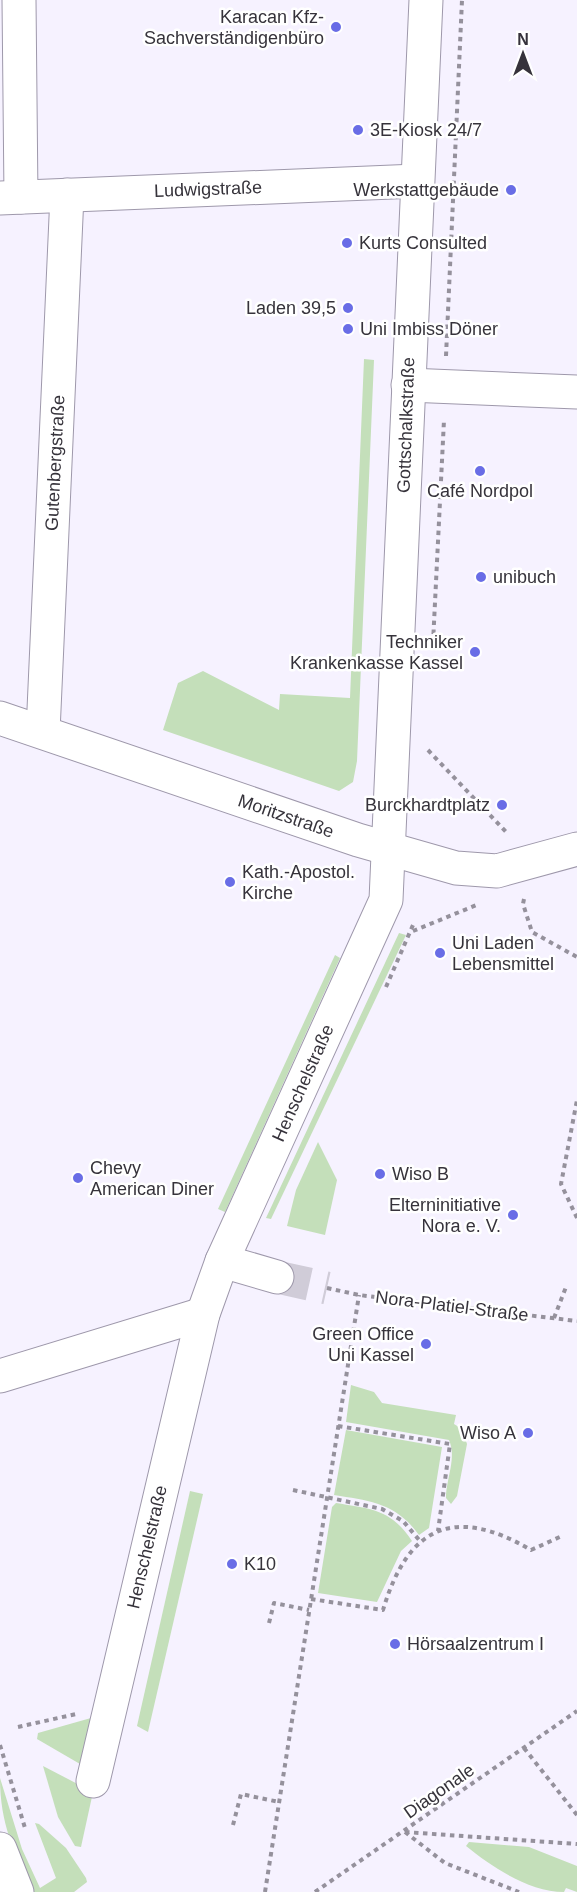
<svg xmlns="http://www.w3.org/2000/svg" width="577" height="1892" viewBox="0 0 577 1892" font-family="Arial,sans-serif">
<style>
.green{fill:#c4dfba}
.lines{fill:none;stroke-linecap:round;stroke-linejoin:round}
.minor-tunnel{stroke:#d0ccd8;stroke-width:33;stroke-dasharray:33 16;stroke-linecap:butt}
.minor-casing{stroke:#9e98ab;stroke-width:35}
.major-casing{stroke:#9e98ab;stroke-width:35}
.path{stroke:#95919c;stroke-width:4;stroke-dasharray:4.5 4.5;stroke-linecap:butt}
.minor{stroke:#fff;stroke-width:33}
.major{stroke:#fff;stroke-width:33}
.poi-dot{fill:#696de6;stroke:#fff;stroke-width:2}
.labels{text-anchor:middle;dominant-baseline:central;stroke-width:5;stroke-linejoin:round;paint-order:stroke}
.poi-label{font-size:18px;fill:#36333b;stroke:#fff;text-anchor:start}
.street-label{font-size:18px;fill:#36333b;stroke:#fff}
</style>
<rect width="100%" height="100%" fill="#f6f2ff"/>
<g class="green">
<polygon points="364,359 374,360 357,761 353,782 339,791 163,730 178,683 203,671 279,710 280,694 350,698"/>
<polygon points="399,933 406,935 271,1219 266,1218"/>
<polygon points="335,955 340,958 225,1212 218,1209"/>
<polygon points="318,1142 337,1180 325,1235 287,1226 296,1190"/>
<path d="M351,1385l23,7 8,11 74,12 -2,9 8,5 5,15 -10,52 -6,8 -5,-6c0,-19 11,-40 3,-58l-103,-18z"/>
<path d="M346,1430l96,17 -13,81 -10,7c-23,-32 -48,-34 -85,-40z"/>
<polygon points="190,1491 203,1494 148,1732 137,1726"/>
<path d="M336,1503c35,6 55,6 76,38l-11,10 -24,51 -59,-9 14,-86z"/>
<polygon points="91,1718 83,1763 80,1764 37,1739 38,1733"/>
<polygon points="43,1766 93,1792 81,1847 75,1846 58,1817"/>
<path d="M0,1778l22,71 18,39 16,-10 -21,-55 4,1 27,24 20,30 1,4 -13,10h-42c-18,-41 -32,-68 -32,-114z"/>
<path d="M469,1842l60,5 48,19v26l-11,-4 -2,4c-35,0 -72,-25 -98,-46z"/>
</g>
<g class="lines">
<polyline class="minor-tunnel" points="277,1277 327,1288"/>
<defs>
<g id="minor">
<polyline points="19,0 21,197"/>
<polyline points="0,198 417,181"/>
<polyline points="408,385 577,392"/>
<polyline points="0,718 358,840 456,868 497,871 577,849"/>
<polyline points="43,732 67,195"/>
<polyline points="222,1261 277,1277"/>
<polyline points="0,1376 203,1314"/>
<polyline points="93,1781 203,1314 222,1261 386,900 426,0"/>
</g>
<polyline id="major" points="0,1849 17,1892"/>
</defs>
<use href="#minor" class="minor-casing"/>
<use href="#major" class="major-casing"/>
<g class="path">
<polyline points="446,356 462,0"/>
<polyline points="433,643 444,420"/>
<polyline points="428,750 507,833"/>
<polyline points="524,899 523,904 532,932 577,957"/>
<polyline points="413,931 479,904"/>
<polyline points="386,987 413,925"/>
<polyline points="577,1218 561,1184 577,1100"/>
<polyline points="327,1288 359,1295 577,1321"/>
<polyline points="554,1318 566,1287"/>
<polyline points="338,1426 450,1444 438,1531"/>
<polyline points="293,1490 382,1509 403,1521 420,1541"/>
<path d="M311,1599l72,11c25,-84 71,-105 148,-60l31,-14"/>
<polyline points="269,1623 274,1603 309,1610"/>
<polyline points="18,1727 76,1714"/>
<polyline points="0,1745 25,1828"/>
<polyline points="524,1748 577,1815"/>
<polyline points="233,1825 241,1794 279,1802"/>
<polyline points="405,1832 577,1844"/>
<polyline points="405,1832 445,1863 519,1892"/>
<polyline points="265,1892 359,1295"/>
<polyline points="315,1892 577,1711"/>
</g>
<use href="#minor" class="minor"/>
<use href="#major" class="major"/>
</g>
<g class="poi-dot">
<circle cx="336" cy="27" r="6"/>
<circle cx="358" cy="130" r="6"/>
<circle cx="511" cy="190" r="6"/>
<circle cx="347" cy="243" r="6"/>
<circle cx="348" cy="308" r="6"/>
<circle cx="348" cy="329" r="6"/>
<circle cx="480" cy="471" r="6"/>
<circle cx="481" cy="577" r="6"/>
<circle cx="475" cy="652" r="6"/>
<circle cx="502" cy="805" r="6"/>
<circle cx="230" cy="882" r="6"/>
<circle cx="440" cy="953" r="6"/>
<circle cx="380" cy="1174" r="6"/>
<circle cx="78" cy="1178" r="6"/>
<circle cx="513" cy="1215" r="6"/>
<circle cx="426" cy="1344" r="6"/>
<circle cx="528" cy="1433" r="6"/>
<circle cx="232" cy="1564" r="6"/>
<circle cx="395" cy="1644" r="6"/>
</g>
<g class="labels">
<g class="poi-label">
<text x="324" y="17" text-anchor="end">Karacan Kfz-<tspan x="324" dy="21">Sachverständigenbüro</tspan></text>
<text x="370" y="130">3E-Kiosk 24/7</text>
<text x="499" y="190" text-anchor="end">Werkstattgebäude</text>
<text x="359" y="243">Kurts Consulted</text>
<text x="336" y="308" text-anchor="end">Laden 39,5</text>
<text x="360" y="329">Uni Imbiss Döner</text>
<text x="480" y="491" text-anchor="middle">Café Nordpol</text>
<text x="493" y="577">unibuch</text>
<text x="463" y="642" text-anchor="end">Techniker<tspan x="463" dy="21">Krankenkasse Kassel</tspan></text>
<text x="490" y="805" text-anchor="end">Burckhardtplatz</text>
<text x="242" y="872">Kath.-Apostol.<tspan x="242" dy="21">Kirche</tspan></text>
<text x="452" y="943">Uni Laden<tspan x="452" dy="21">Lebensmittel</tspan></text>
<text x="90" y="1168">Chevy<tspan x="90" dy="21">American Diner</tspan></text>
<text x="392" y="1174">Wiso B</text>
<text x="501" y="1205" text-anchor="end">Elterninitiative<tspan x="501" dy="21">Nora e. V.</tspan></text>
<text x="414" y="1334" text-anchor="end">Green Office<tspan x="414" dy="21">Uni Kassel</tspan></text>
<text x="516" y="1433" text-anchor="end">Wiso A</text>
<text x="244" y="1564">K10</text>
<text x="407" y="1644">Hörsaalzentrum I</text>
</g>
<g class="street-label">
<text transform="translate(208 189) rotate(-2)">Ludwigstraße</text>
<text transform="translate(406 425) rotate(-88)">Gottschalkstraße</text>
<text transform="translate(55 463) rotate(-87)">Gutenbergstraße</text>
<text transform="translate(286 816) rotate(19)">Moritzstraße</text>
<text transform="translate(303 1083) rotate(-66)">Henschelstraße</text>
<text transform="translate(452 1306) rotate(7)">Nora-Platiel-Straße</text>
<text transform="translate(147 1547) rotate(-77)">Henschelstraße</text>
<text transform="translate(439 1791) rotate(-35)">Diagonale</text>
</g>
</g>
<g transform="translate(523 54)" stroke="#ffffff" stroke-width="4.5" paint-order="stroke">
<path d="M0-4.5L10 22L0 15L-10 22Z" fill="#36333b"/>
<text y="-9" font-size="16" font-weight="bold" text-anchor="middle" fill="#36333b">N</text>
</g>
</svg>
